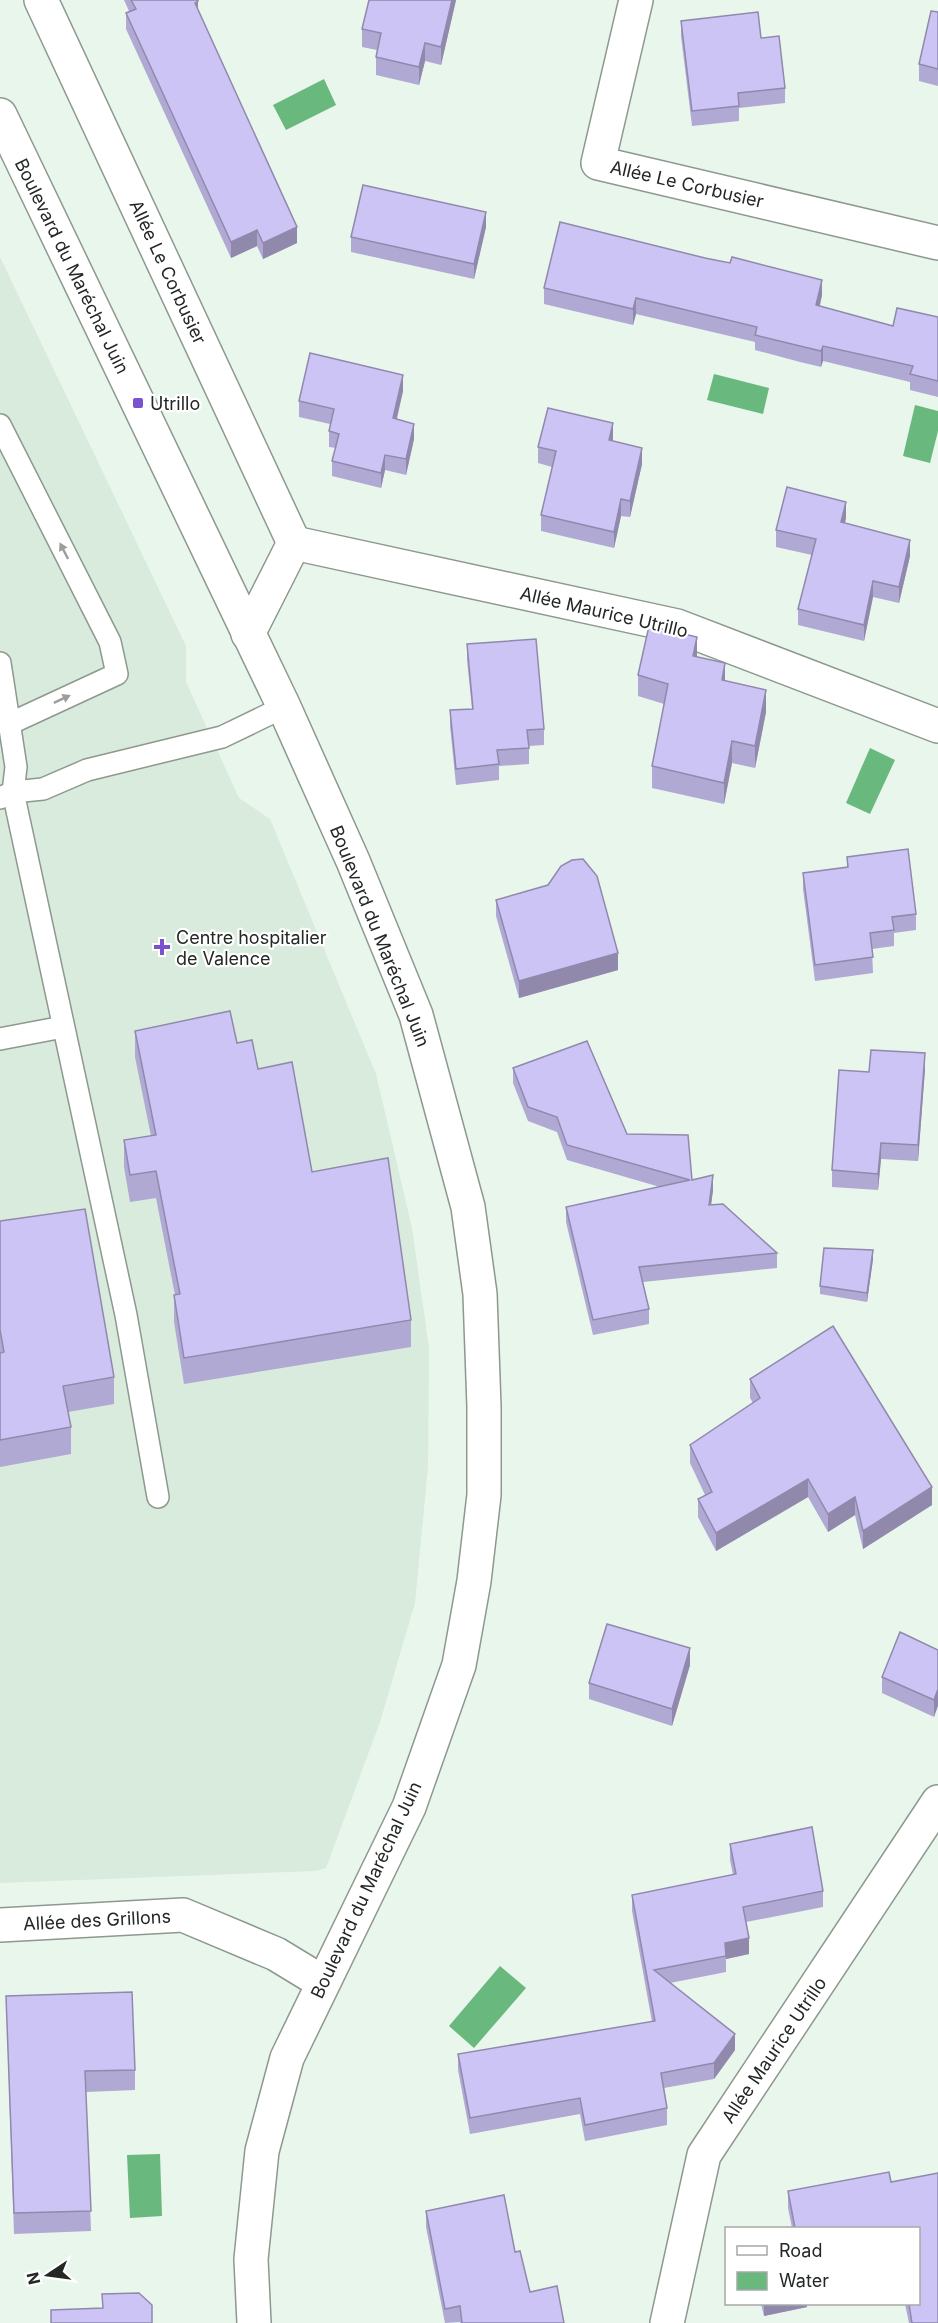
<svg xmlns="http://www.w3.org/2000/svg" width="938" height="2323" viewBox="0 0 938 2323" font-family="Inter,sans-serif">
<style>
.built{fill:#d8ebdc}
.water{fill:#69b87e}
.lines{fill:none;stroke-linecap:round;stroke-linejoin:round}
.service-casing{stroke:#8d988f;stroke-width:24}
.minor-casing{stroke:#8d988f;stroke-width:36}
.secondary-casing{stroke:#8d988f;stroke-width:36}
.service{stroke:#fff;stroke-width:21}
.minor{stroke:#fff;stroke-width:33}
.secondary{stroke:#fff;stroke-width:33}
.wall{fill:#b0a9d4}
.shaded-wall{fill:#9089ac}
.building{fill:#cdc4f6;stroke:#9089ac;stroke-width:1.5}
.oneway{fill:#9c9e9c}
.poi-dot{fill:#7853cd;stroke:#fff;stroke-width:2}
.labels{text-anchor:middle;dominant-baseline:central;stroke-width:4.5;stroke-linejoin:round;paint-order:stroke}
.street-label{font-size:18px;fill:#232824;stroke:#fff}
.poi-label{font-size:18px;fill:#232824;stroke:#fff;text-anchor:start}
</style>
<rect width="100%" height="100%" fill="#e9f6ec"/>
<polygon class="built" points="0,257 186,646 186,682 239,798 270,819 376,1074 412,1228 429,1348 428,1467 415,1603 380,1722 326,1868 316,1871 0,1883"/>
<g class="water">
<polygon points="324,79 336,105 286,130 273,105"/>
<polygon points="714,374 769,388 763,414 707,400"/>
<polygon points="915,405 938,411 938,431 930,463 903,456"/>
<polygon points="870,748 895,760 870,814 846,803"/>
<polygon points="500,1966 526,1988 474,2048 449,2026"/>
<polygon points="160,2154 162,2216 130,2218 127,2155"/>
</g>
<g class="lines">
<defs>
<g id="service">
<polyline points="0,425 110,642 117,674 9,724"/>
<polyline points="0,663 16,767 13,792 126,1315 158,1497"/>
<polyline points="0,798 13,792 43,789 87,770 222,737 284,707"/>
<polyline points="0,1039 63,1027"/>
</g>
<g id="minor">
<polyline points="41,0 294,543"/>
<polyline points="636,0 598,163 938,243"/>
<polyline points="294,543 677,626 938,726"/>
<polyline points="248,634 294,543"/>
<polyline points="0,1925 183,1915 276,1954 322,1982"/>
<polyline points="667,2323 704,2155 938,1802"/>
</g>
<polyline id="secondary" points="0,115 284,707 353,861 416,1015 468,1207 480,1294 484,1407 484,1495 474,1581 459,1665 409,1807 287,2058 262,2151 251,2259 254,2323"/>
</defs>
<use href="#service" class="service-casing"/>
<use href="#minor" class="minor-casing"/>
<use href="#secondary" class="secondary-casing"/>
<use href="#service" class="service"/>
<use href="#minor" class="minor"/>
<use href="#secondary" class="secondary"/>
</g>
<g class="wall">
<polygon points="124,0 198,0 198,11 297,243 263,259 257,246 231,258 126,29 126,13 129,11"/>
<polygon points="456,0 441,65 425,61 419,85 376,75 376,57 377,50 362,47 362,29"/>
<polygon points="938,12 938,86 919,81 919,64"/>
<polygon points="681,21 761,38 785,88 785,103 739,108 739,121 692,126 681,36"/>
<polygon points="486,227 474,279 351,252 351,237"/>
<polygon points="544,288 822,295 820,306 893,326 938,317 938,397 910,390 910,382 823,361 821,367 800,362 755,350 755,342 636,314 633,325 544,304"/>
<polygon points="403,391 397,419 414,439 406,475 385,470 381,488 332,476 332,461 336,448 329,447 329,431 330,424 299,417 299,401"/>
<polygon points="613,439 612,441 642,464 630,517 621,516 614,548 541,531 541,515 552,467 538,463 538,447"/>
<polygon points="846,518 845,523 910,556 899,603 873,597 864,641 798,625 798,609 812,555 776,547 776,530"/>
<polygon points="467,644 544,729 544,745 529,746 529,764 499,766 499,780 456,785 450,726 450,710 472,709 467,660"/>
<polygon points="697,657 725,681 766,712 755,768 732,763 724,804 652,788 652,766 664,704 638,696 638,675"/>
<polygon points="847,857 916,914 916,930 894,933 894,946 872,949 873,973 815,981 803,889 803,873 847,868"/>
<polygon points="496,900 618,970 519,998 496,916"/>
<polygon points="135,1031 237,1043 258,1069 312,1172 411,1320 411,1347 184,1384 174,1322 174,1295 175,1295 156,1198 130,1202 124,1167 124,1140 151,1136 135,1057"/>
<polygon points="513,1068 627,1134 692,1180 713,1190 711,1205 777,1253 777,1268 643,1282 649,1309 649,1324 593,1335 566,1222 566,1207 660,1187 567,1160 557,1132 528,1121 513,1083"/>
<polygon points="925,1069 918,1161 881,1159 878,1190 832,1187 832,1170 869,1072"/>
<polygon points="0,1221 114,1377 114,1404 68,1412 71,1427 71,1454 0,1467"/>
<polygon points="873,1259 867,1302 820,1294 820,1286"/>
<polygon points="750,1379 932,1505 863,1549 855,1515 828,1532 808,1497 716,1551 698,1517 698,1499 705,1495 690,1463 690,1445 753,1403 750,1398"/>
<polygon points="938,1650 934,1717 882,1693 882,1677"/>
<polygon points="690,1665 672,1726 589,1699 589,1683"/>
<polygon points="730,1844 823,1891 823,1907 746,1922 749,1954 726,1959 726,1972 670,1983 735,2050 714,2079 664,2088 667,2108 667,2125 585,2141 580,2114 470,2134 458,2070 458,2054 652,2022 632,1911 632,1895 733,1875 730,1860"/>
<polygon points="6,1996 135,2070 135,2090 86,2092 91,2231 14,2234"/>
<polygon points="889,2172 891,2182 938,2173 938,2323 909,2323 905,2304 918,2304 918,2229 791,2229 792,2228 788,2208 788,2191"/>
<polygon points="426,2211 515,2252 530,2292 564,2323 460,2323 460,2322 445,2323 426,2227"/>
<polygon points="761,2304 807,2304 807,2307 764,2316"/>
</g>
<g class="shaded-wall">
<polygon points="452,0 456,0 441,65 441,47"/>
<polygon points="198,1 198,17 195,3"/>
<polygon points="425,43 425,61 419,85 419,67"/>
<polygon points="486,212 486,227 474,279 474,264"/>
<polygon points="297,227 297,243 263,259 263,243"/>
<polygon points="257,230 257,246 231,258 231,242"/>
<polygon points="822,280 822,295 816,321 816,305"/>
<polygon points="636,298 636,314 633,325 633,309"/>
<polygon points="823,346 823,361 821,367 821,351"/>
<polygon points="403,375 403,391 393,433 393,418"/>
<polygon points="613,423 613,439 609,456 609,440"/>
<polygon points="414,424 414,439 406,475 406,459"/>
<polygon points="642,448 642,464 630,517 630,501"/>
<polygon points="385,455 385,470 381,488 381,473"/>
<polygon points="621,499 621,516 614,548 614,532"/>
<polygon points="846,502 846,518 841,538 841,522"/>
<polygon points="910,540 910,556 899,603 899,587"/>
<polygon points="873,581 873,597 864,641 864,625"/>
<polygon points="697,637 697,659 693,656"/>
<polygon points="725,663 725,685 722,680"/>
<polygon points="766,690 766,712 755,768 755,746"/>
<polygon points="732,741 732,763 724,804 724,783"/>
<polygon points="618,953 618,970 519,998 519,981"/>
<polygon points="925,1053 925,1069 918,1161 918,1145"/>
<polygon points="881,1143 881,1159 878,1190 878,1174"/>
<polygon points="713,1175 713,1190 709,1220 709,1205"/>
<polygon points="873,1250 873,1259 867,1302 867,1293"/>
<polygon points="808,1479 808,1497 716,1551 716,1533"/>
<polygon points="932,1487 932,1505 863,1549 863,1531"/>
<polygon points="855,1497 855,1515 828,1532 828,1514"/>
<polygon points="690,1648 690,1665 672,1726 672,1709"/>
<polygon points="938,1689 938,1706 934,1717 934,1700"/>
<polygon points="749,1938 749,1954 726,1959 725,1943"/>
<polygon points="735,2034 735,2050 714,2079 714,2063"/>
<polygon points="764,2304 807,2304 807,2307 764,2316"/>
</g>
<g class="building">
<polygon points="131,0 198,0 198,1 195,3 297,227 263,243 257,230 231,242 126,13 136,9"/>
<polygon points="369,0 452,0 441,47 425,43 419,67 376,57 381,33 362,29"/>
<polygon points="931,11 938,12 938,69 919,64"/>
<polygon points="758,12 761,38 779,36 785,88 738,93 739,106 692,111 681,21"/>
<polygon points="363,185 486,212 474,264 351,237"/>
<polygon points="560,222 705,258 730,263 732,257 822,280 816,305 893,326 897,308 938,317 938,381 910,374 913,366 823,346 821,351 800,346 755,335 757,327 636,298 633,309 544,288"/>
<polygon points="310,353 403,375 393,418 414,424 406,459 385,455 381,473 332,461 339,434 329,431 334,409 299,401"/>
<polygon points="548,408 613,423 609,440 642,448 630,501 621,499 614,532 541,515 556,451 538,447"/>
<polygon points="787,487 846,502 841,522 910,540 899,587 873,581 864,625 798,609 816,539 776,530"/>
<polygon points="649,626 697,637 693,656 725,663 722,680 766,690 755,746 732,741 724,783 652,766 668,684 638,675"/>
<polygon points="536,639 544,729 527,730 529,748 497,750 499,764 456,769 450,710 473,709 467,644"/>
<polygon points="908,849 916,914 892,917 894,930 870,933 873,957 815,965 803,873 848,867 847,857"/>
<polygon points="583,859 597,876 618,953 519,981 496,900 548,885 561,866 572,860"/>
<polygon points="230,1011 237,1043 252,1040 258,1069 292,1062 312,1172 388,1158 411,1320 184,1358 174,1295 180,1294 156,1171 130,1175 124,1140 156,1135 135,1031"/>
<polygon points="587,1041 627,1134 688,1135 692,1180 713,1175 709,1205 723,1204 777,1253 639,1267 649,1309 593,1320 566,1207 690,1180 567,1145 557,1117 528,1107 513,1068"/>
<polygon points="871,1050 925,1053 918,1145 881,1143 878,1174 832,1170 839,1070 869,1072"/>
<polygon points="85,1209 114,1377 63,1386 71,1427 0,1440 0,1353 4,1352 0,1330 0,1221"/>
<polygon points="824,1248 873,1250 867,1293 820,1286"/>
<polygon points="833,1326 932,1487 863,1531 855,1497 828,1514 808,1479 716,1533 698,1499 712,1492 690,1445 760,1398 750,1379"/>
<polygon points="607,1624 690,1648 672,1709 589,1683"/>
<polygon points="900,1632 938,1650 938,1689 934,1700 882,1677"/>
<polygon points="812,1827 823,1891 743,1907 749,1938 725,1943 726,1956 654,1970 735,2034 714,2063 661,2073 667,2108 585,2125 580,2098 470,2118 458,2054 655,2021 632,1895 736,1874 730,1844"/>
<polygon points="132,1992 135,2070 85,2071 91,2211 14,2213 6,1996"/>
<polygon points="889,2172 891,2182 938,2173 938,2323 912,2323 909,2304 918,2304 918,2229 791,2229 795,2228 788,2191"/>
<polygon points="504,2195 515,2252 520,2251 530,2292 557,2286 564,2323 462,2323 460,2306 445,2309 426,2211"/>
<polygon points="139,2293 152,2305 152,2323 51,2323 51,2310 103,2308 102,2294"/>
</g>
<defs><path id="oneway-solid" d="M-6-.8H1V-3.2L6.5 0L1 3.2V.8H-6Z" transform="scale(1.5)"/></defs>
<g class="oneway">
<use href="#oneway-solid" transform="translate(64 551) rotate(-117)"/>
<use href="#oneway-solid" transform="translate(62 699) rotate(-25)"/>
</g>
<g class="poi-dot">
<rect x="132" y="397" width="12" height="12" rx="3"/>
<path d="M159 938h6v6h6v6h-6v6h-6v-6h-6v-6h6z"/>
</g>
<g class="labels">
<g class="street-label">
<text transform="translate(687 184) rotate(13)">Allée Le Corbusier</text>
<text transform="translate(72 266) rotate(64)">Boulevard du Maréchal Juin</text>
<text transform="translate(168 272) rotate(65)">Allée Le Corbusier</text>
<text transform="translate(604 612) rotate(13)">Allée Maurice Utrillo</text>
<text transform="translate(380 936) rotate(68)">Boulevard du Maréchal Juin</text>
<text transform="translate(366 1890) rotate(-65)">Boulevard du Maréchal Juin</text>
<text transform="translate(97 1920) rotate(-3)">Allée des Grillons</text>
<text transform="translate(774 2050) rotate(-56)">Allée Maurice Utrillo</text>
</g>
<g class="poi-label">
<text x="150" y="403">Utrillo</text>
<text x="176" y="937">Centre hospitalier<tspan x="176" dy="21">de Valence</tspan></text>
</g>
</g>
<rect x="725" y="2227" width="195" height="78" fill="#ffffff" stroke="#a7a9a7" stroke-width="1.5"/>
<rect x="737" y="2246" width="30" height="9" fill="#ffffff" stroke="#a7a9a7" stroke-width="1.5"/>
<text x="779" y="2257" font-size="18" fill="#232824">Road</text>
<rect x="737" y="2272" width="30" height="18" fill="#69b87e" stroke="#a7a9a7" stroke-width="1.5"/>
<text x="779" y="2287" font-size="18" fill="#232824">Water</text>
<g transform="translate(48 2275) rotate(257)" stroke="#ffffff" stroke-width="4.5" paint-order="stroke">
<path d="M0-4.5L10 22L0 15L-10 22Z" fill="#232824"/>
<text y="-9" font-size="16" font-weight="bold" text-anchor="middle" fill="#232824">N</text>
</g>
</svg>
